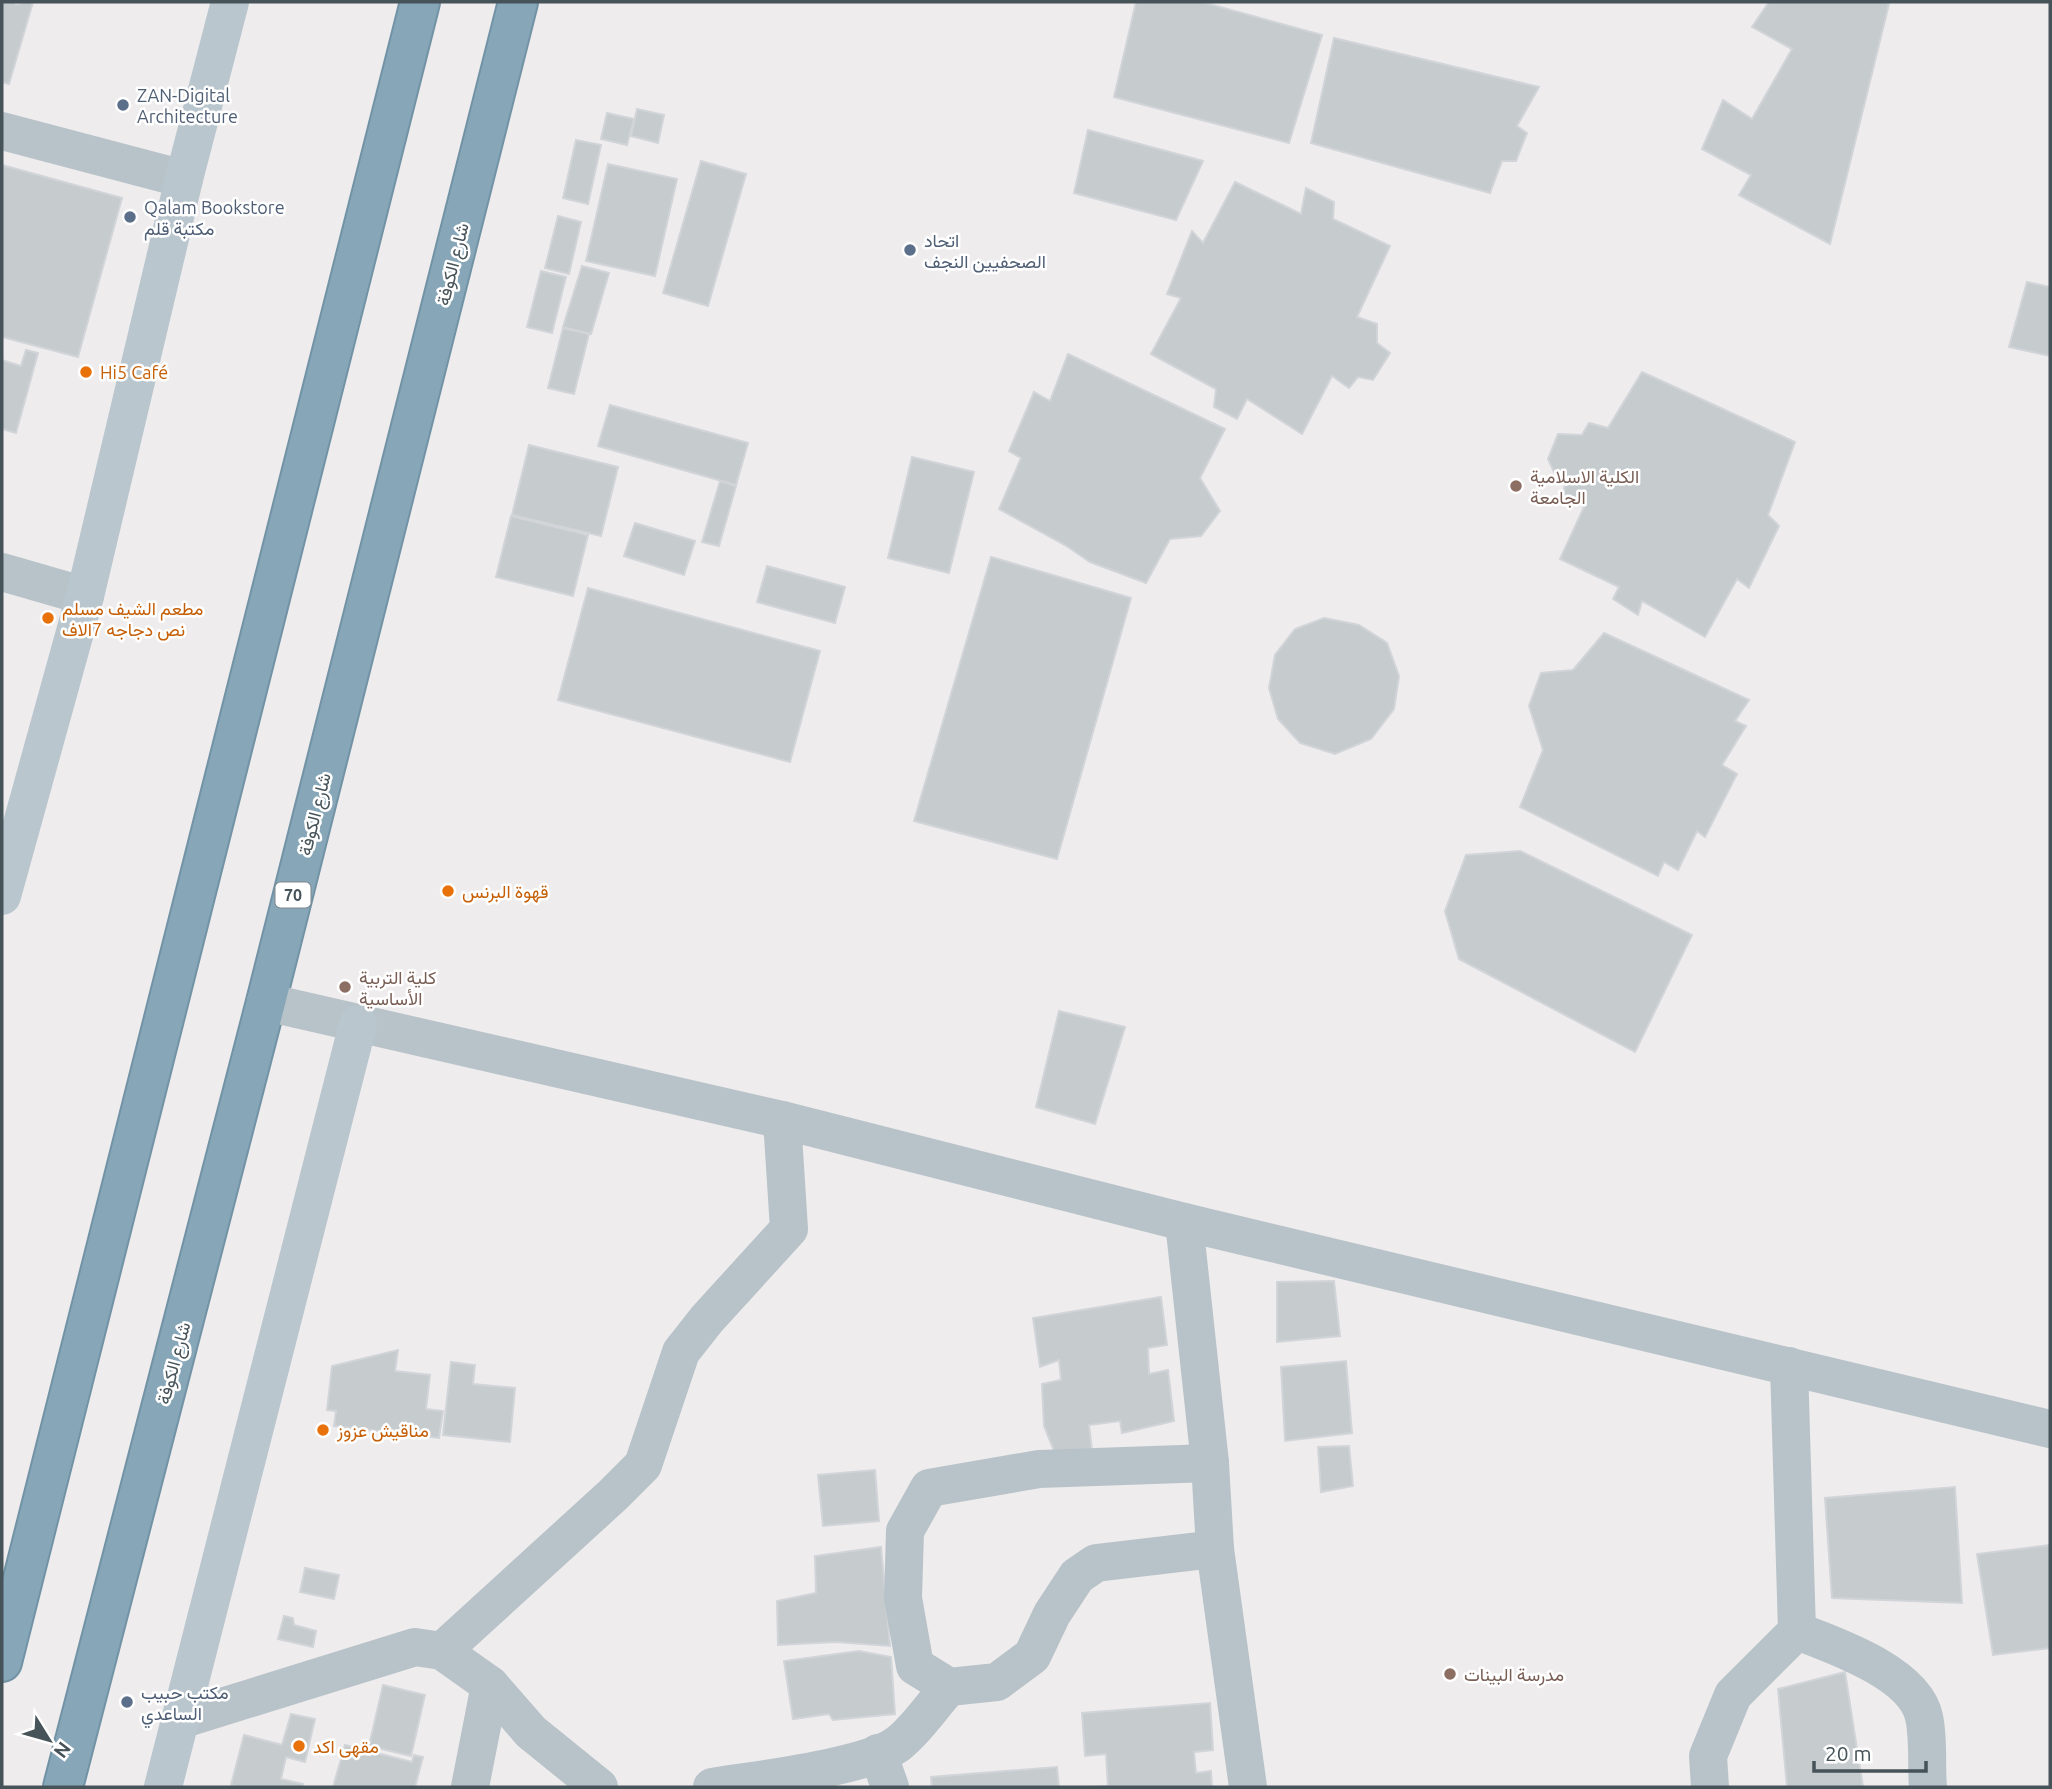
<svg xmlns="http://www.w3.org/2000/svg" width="2052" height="1789" viewBox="0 0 2052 1789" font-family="Ubuntu,Vazirmatn,sans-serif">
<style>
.building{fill:#c6cbce;stroke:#d1d4d8;stroke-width:2}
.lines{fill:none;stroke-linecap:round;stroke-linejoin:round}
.highway-casing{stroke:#7293a5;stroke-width:42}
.street{stroke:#b8c3c9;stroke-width:38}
.secondary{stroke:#b9c6ce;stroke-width:38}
.highway{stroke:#87a7b9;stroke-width:38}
.service-dot{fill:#5c6f8a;stroke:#fff;stroke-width:2.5}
.food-dot{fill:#e8710a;stroke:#fff;stroke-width:2.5}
.education-dot{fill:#8d6e63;stroke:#fff;stroke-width:2.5}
.labels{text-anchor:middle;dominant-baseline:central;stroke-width:5;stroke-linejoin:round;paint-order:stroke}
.shield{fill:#fff;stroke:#7e878b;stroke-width:2}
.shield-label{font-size:16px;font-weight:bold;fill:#465359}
.service-label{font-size:18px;fill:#4e5e75;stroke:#fff;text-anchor:start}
.street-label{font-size:18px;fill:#465359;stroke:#fff}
.food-label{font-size:18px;fill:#c56008;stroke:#fff;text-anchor:start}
.education-label{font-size:18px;fill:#785e54;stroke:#fff;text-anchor:start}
</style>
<rect width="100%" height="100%" fill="#efeced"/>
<g class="building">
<polygon points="2,2 15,2 16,5 23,2 33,2 9,84 2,82"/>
<polygon points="1136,2 1202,2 1322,35 1289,143 1114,97"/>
<polygon points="1769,2 1884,2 1889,4 1830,244 1739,195 1751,175 1702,149 1723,100 1752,119 1792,49 1752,27"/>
<polygon points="1334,38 1539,87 1517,126 1527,133 1516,161 1502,161 1490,193 1311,143"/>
<polygon points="637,109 664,115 658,143 631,136"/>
<polygon points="607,113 634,119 627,145 601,139"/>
<polygon points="1088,130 1203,161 1176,220 1074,193"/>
<polygon points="576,140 601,145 588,204 563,198"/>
<polygon points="701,161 746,174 708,306 663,293"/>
<polygon points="608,164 677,179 655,276 586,261"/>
<polygon points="2,165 122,198 78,357 2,337"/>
<polygon points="1235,182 1301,214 1306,188 1334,202 1333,219 1390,246 1357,317 1377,324 1377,343 1390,353 1373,380 1358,377 1349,388 1332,376 1302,434 1247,399 1237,419 1214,407 1216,389 1151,354 1181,298 1167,294 1192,231 1203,243"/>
<polygon points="558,216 581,222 569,274 545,268"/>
<polygon points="582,266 609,273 591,334 563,327"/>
<polygon points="541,271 566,277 552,333 527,327"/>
<polygon points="2027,282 2050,287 2050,356 2009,347"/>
<polygon points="563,328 589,334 574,394 548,388"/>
<polygon points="26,350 38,353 16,433 2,429 2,360 21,366"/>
<polygon points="1068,354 1225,429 1200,478 1220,511 1201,536 1170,539 1146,583 1090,562 1065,545 999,509 1021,458 1009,451 1034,392 1050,401"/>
<polygon points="1642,372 1795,442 1768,515 1779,526 1749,588 1737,579 1705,637 1642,601 1638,615 1613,599 1619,587 1560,559 1584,507 1563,494 1566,481 1554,472 1548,459 1558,434 1582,435 1589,423 1608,428"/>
<polygon points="610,405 748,443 736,485 598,446"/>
<polygon points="529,445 618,467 601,536 512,515"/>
<polygon points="912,457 974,472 949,573 888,558"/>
<polygon points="720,481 736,486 719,546 702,542"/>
<polygon points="511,516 588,535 573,596 496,577"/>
<polygon points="635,523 695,541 684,575 624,556"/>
<polygon points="991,557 1131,598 1057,859 914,821"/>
<polygon points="767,566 845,587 835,623 757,602"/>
<polygon points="588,588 820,651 790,762 558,700"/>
<polygon points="1324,618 1359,625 1387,643 1399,676 1394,709 1371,739 1335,754 1300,743 1278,719 1269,688 1275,655 1295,629"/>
<polygon points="1604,633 1749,700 1735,721 1746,726 1722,765 1737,774 1705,837 1697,831 1678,870 1664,862 1658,876 1520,807 1543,750 1529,706 1541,673 1573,670"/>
<polygon points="1520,851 1692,935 1635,1052 1459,959 1445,911 1466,855"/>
<polygon points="1059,1011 1125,1027 1095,1124 1036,1107"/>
<polygon points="1334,1281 1340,1336 1277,1342 1277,1282"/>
<polygon points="1161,1297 1167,1345 1148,1348 1149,1374 1168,1370 1174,1421 1122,1433 1120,1421 1089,1425 1092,1450 1057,1458 1044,1426 1042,1384 1061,1380 1059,1360 1040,1367 1033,1318"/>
<polygon points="398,1350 395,1371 430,1375 426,1409 443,1411 439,1438 334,1426 336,1411 327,1410 332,1366"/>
<polygon points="1346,1361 1352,1433 1285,1441 1281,1367"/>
<polygon points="451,1362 475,1365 473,1384 515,1388 510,1442 443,1435"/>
<polygon points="1349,1446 1353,1486 1321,1492 1318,1447"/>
<polygon points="875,1470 879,1521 823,1526 818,1475"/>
<polygon points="1955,1487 1962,1603 1832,1598 1825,1498"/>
<polygon points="2050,1545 2050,1648 1993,1655 1977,1554"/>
<polygon points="881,1547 890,1646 836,1642 778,1645 777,1601 816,1593 815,1556"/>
<polygon points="305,1568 339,1575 334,1599 300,1592"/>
<polygon points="284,1616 293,1618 294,1625 316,1631 313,1647 278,1639"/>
<polygon points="859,1651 891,1657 895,1714 833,1720 829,1714 793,1719 784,1661"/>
<polygon points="1845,1672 1863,1787 1787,1787 1778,1689"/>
<polygon points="383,1685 425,1695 411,1756 369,1746"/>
<polygon points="1210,1703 1213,1750 1194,1752 1196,1773 1211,1771 1212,1787 1091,1787 1108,1786 1106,1754 1085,1756 1082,1713"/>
<polygon points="291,1714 315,1719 305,1762 286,1757 281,1779 303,1784 302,1787 236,1787 231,1785 244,1735 282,1745"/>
<polygon points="345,1745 412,1762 414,1755 423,1757 415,1787 333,1787"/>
<polygon points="1057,1767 1059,1787 932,1787 931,1777"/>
</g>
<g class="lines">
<defs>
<g id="highway">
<polyline points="2,1662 420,2"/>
<polyline points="63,1787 266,1002 518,2"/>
</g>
</defs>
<use href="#highway" class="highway-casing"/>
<g class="street">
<polyline points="2,131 184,179"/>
<polyline points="2,572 85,596"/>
<polyline points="266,1002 782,1120 1184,1222 2050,1429"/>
<polyline points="1184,1222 1210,1463 1215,1549 1248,1787"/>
<polyline points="1210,1463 1039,1469 929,1488 905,1531 903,1598 915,1666 949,1687 997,1682 1032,1656 1052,1614 1077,1576 1096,1563 1215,1549"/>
<path d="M1797,1631c37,14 118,42 127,86 5,22 2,48 4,70"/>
<polyline points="442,1651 613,1495 643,1465 681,1352 707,1319 789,1229 782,1120"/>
<polyline points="180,1720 415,1647 442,1651 490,1685 531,1732 599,1787"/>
<polyline points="878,1753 890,1787"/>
<polyline points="470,1787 490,1685"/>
<path d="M712,1787c42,-7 158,-20 187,-44 19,-15 34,-39 50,-56"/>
<polyline points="1710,1787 1708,1756 1733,1695 1797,1631 1789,1366"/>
</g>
<g class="secondary">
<polyline points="2,896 85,596 184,179 230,2"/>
<polyline points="163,1787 358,1024"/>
</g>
<use href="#highway" class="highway"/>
</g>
<g class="service-dot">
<circle cx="123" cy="105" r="7"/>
<circle cx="130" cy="217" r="7"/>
<circle cx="910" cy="250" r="7"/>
<circle cx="127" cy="1702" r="7"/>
</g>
<g class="food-dot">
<circle cx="86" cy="372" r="7"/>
<circle cx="48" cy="618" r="7"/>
<circle cx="448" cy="891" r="7"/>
<circle cx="323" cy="1430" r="7"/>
<circle cx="299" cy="1746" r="7"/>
</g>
<g class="education-dot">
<circle cx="1516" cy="486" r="7"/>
<circle cx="345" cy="987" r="7"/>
<circle cx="1450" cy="1674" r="7"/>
</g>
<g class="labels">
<rect class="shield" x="275.5" y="882.5" width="35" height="25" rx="5"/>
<g class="shield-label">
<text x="293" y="895">70</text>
</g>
<g class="service-label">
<text x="137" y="95">ZAN-Digital<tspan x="137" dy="21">Architecture</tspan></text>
<text x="144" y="207">Qalam Bookstore<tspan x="144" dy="21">مكتبة قلم</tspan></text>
<text x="924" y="240">اتحاد<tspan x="924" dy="21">الصحفيين النجف</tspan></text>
<text x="141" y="1692">مكتب حبيب<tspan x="141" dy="21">الساعدي</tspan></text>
</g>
<g class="street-label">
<text transform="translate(452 264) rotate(-76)">شارع الكوفة</text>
<text transform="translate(314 814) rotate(-76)">شارع الكوفة</text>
<text transform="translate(173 1363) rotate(-75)">شارع الكوفة</text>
</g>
<g class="food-label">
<text x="100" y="372">Hi5 Café</text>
<text x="62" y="608">مطعم الشيف مسلم<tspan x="62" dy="21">نص دجاجه 7الاف</tspan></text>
<text x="462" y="891">قهوة البرنس</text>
<text x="337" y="1430">مناقيش عزوز</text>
<text x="313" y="1746">مقهى اكد</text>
</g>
<g class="education-label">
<text x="1530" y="476">الكلية الاسلامية<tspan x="1530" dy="21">الجامعة</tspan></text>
<text x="359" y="977">كلية التربية<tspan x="359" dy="21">الأساسية</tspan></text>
<text x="1464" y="1674">مدرسة البينات</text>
</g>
</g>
<rect width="2052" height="1789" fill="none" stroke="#465359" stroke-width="7"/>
<g transform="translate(49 1740) rotate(127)" stroke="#ffffff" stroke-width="5" paint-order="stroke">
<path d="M0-5L12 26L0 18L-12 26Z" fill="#465359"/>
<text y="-10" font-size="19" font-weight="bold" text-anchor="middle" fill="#465359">N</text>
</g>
<path d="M1814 1761v10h112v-10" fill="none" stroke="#465359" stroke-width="3.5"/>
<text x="1825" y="1761" font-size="21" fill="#465359" stroke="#ffffff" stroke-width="5" paint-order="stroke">20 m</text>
</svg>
